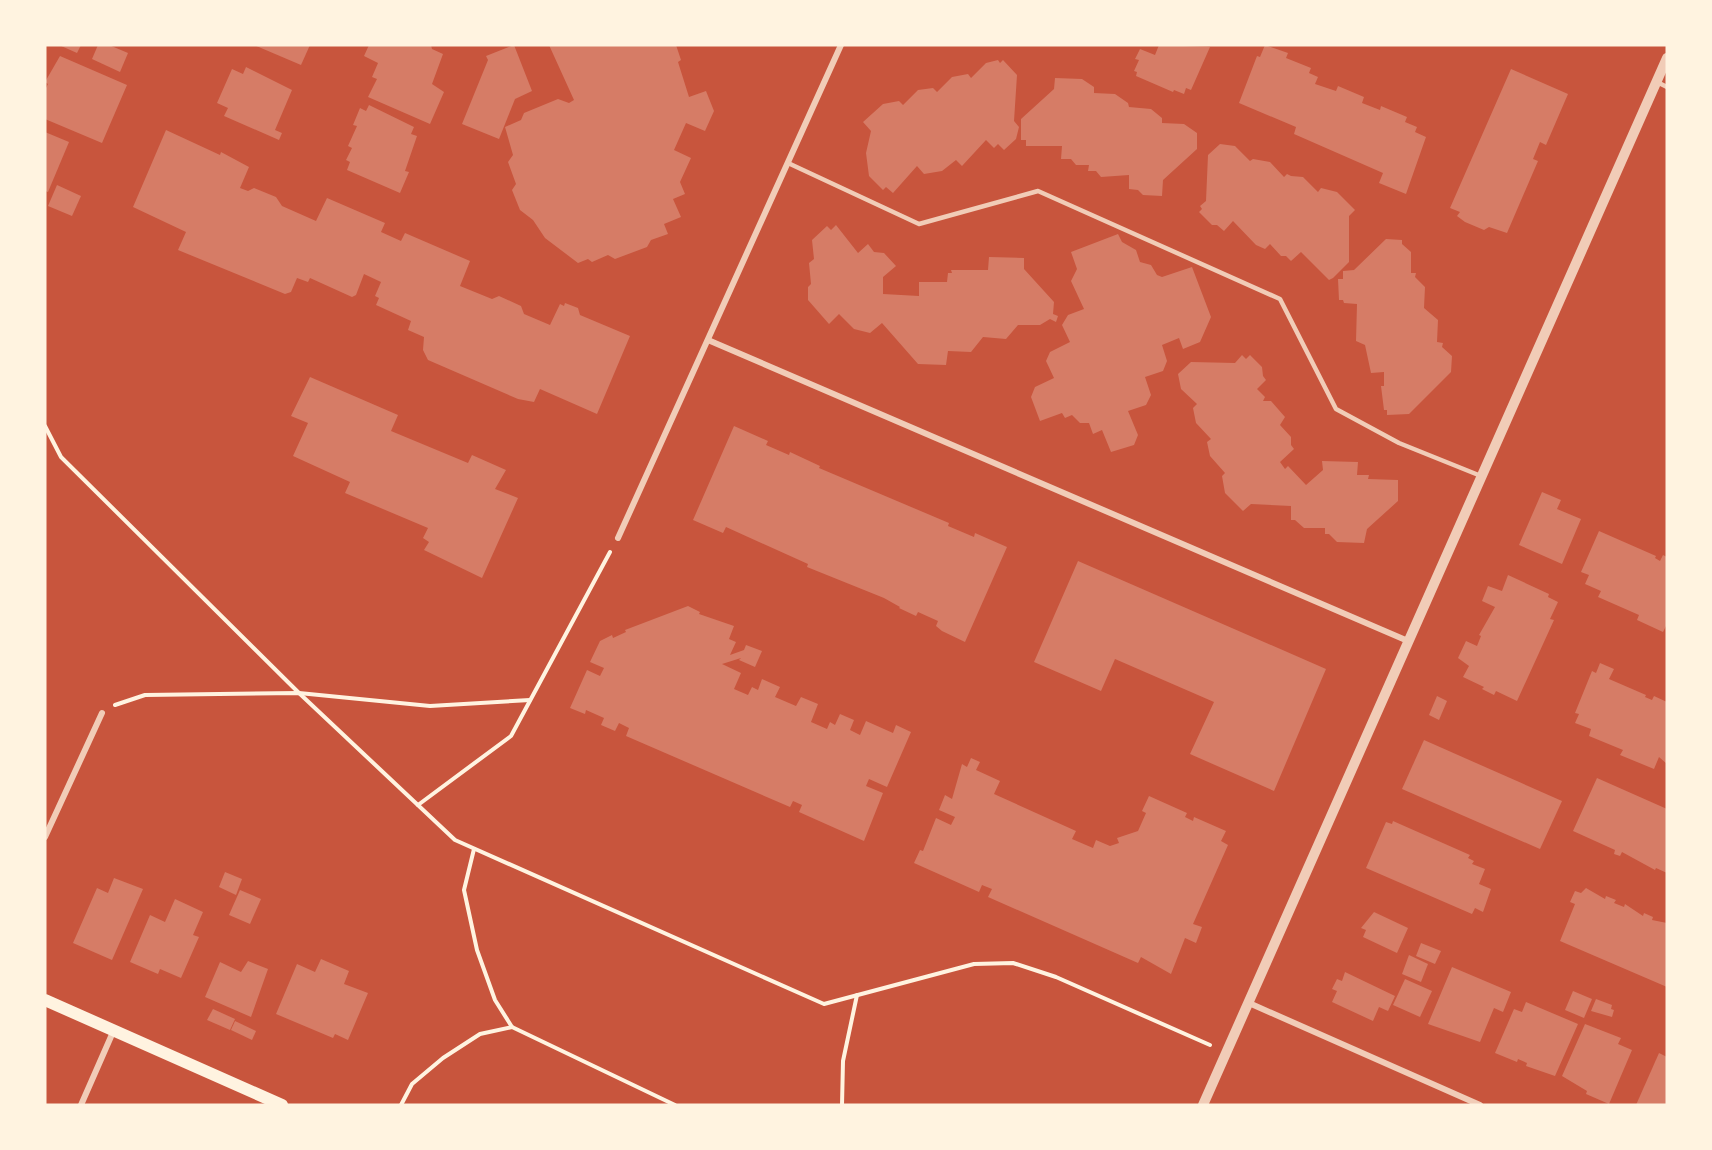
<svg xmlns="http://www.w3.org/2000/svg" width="1712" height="1150" viewBox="0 0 1712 1150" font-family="'PT Serif',serif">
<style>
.building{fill:#d67c66}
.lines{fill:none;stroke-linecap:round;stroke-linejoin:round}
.path{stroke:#fff3e0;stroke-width:4}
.service{stroke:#f1ccb7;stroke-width:4.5}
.minor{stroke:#f1ccb7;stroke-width:6}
.tertiary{stroke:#f1ccb7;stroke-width:10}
.secondary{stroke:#fff3e0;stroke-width:12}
</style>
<rect width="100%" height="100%" fill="#c8553d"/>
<g class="building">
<polygon points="59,45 81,45 77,53"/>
<polygon points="98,45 109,45 128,53 120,72 92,59"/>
<polygon points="254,45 310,45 301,65"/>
<polygon points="369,45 431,45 432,49 443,54 432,84 444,92 430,124 368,97 377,79 372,77 378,63 364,56"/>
<polygon points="514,45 532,91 515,99 499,139 462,124 488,60 486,56"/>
<polygon points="549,45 676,45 681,60 678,62 689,97 706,91 714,111 705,131 686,123 674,150 691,158 680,182 685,194 673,199 681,217 664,224 668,234 651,240 647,247 615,259 608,255 592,262 588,259 578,263 545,238 533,220 520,210 512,190 516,184 508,162 513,155 505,127 521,120 524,113 558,99 569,103 574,100"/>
<polygon points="1159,45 1210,47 1191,90 1186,88 1184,94 1174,90 1173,92 1136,76 1137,72 1134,71 1139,60 1135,59 1140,49 1155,55"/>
<polygon points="1265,45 1288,53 1286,58 1311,68 1309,73 1318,77 1315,84 1336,91 1338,86 1364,97 1362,103 1380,110 1381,106 1407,117 1405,122 1417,127 1415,132 1426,137 1406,194 1379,183 1383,173 1294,134 1296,127 1239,103 1257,56 1260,57"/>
<polygon points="60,56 127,85 102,143 45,119 45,90 48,84 45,82"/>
<polygon points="998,60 1000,63 1003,60 1017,75 1014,121 1019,127 1016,139 1004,150 998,144 994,148 986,140 962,166 956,160 942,171 924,174 917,166 893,193 886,187 883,190 869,176 866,153 871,131 863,122 883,104 899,101 903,105 918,90 933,88 937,92 952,77 968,74 971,78 986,63"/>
<polygon points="246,67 292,90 275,130 282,133 279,140 224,116 228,108 217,103 232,69 243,74"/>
<polygon points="1511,69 1568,94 1546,145 1540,142 1533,159 1538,161 1507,233 1489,227 1484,230 1465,222 1457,216 1460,212 1450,208"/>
<polygon points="1055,78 1082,79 1094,87 1094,93 1115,94 1128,103 1129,107 1151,109 1162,118 1162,123 1184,124 1197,133 1197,149 1163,180 1162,196 1143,195 1138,190 1129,189 1129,175 1101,177 1096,171 1088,171 1089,165 1076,165 1071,159 1061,159 1062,146 1026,146 1026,140 1021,140 1021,119 1054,89"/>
<polygon points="369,105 414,127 411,134 417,136 405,171 409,172 400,193 347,170 350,162 346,160 352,148 348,146 357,126 353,125 360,108 366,111"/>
<polygon points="166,130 220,155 221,152 249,167 240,188 248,191 254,188 276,197 282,206 316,221 327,198 385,223 381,232 401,241 405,233 470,261 460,286 492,299 499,296 521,306 524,314 550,325 560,304 564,306 565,303 578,308 580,315 630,336 597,414 540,389 534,402 518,399 428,360 423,350 424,337 408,330 411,321 376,305 379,298 375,296 381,282 364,274 356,295 352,297 310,278 308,282 297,278 291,292 285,294 178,250 186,232 133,207"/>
<polygon points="45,132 69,142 48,192 45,191"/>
<polygon points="1220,144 1235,146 1250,161 1253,159 1270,162 1284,177 1287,174 1291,176 1303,177 1318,192 1321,188 1337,192 1355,210 1349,216 1349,262 1333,278 1329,280 1301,252 1291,261 1286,256 1281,256 1270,244 1265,249 1256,245 1233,221 1224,231 1217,225 1212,225 1199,212 1202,209 1200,206 1206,201 1208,155"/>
<polygon points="57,185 81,196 72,216 48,206"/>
<polygon points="836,225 858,253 868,244 874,252 884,253 896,266 883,277 883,294 919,296 919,282 947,282 948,273 952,273 951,270 988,270 989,257 1024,258 1024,269 1054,302 1053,314 1058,316 1056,322 1050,319 1040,325 1018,325 1006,339 983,337 971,352 948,351 946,365 918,364 882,323 870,333 854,329 839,314 829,324 808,300 808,287 811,284 809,263 814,259 812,240 827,226 831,230"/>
<polygon points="1118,234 1122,242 1136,250 1140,262 1151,265 1157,275 1162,277 1192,267 1211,317 1200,342 1183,349 1179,338 1162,345 1167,361 1163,371 1145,377 1151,395 1146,405 1128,411 1138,435 1134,445 1111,452 1102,430 1093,434 1089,423 1080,423 1072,415 1065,418 1062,413 1040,421 1031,397 1035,387 1054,378 1046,361 1050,352 1070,342 1062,325 1068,315 1084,309 1071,281 1077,269 1071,252"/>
<polygon points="1386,239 1402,240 1402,244 1411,252 1411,273 1416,273 1415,277 1425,287 1424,308 1438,320 1437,342 1443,343 1442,347 1452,356 1451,372 1409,414 1387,415 1387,410 1384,410 1381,386 1384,386 1384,372 1371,373 1365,345 1356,341 1357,304 1344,303 1343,300 1339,300 1338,279 1343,279 1343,271 1354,270"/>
<polygon points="1242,355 1246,359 1250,355 1262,367 1263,376 1266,380 1257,389 1265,397 1263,401 1271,401 1285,417 1280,425 1291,437 1291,445 1294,449 1280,462 1285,469 1288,466 1306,485 1323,470 1322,461 1358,462 1357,475 1369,475 1368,479 1398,480 1398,501 1367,529 1364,543 1337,542 1329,534 1325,534 1325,528 1304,528 1295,520 1291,520 1291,506 1251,504 1243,511 1225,493 1222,476 1225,473 1210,456 1207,442 1211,439 1196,423 1193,408 1197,404 1181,389 1178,374 1191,362 1235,363"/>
<polygon points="310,377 398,415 391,431 468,463 472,455 506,470 495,489 518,498 482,578 424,550 429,542 423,538 428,528 345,493 350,482 293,456 308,423 291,416"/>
<polygon points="734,426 768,441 766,445 789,455 790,452 820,466 819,468 949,523 948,526 974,537 975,533 1007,547 965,642 942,631 936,626 938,621 918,612 916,616 899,608 900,607 884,598 807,567 808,564 726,527 723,533 693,520"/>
<polygon points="1542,492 1561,500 1557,509 1581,519 1562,564 1519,545"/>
<polygon points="1599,531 1656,556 1655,558 1660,561 1663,555 1667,557 1667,624 1663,632 1637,620 1639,615 1598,597 1601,591 1585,584 1589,575 1581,572"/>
<polygon points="1078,561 1326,669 1274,791 1190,754 1214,702 1115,659 1101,691 1034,662"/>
<polygon points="1508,575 1549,594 1548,597 1558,602 1550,619 1554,620 1517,701 1496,691 1494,695 1482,689 1484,687 1463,677 1469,666 1458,658 1466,641 1477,646 1481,636 1479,635 1495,607 1482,601 1488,586 1502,591"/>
<polygon points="688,606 700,612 699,614 734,626 729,639 736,642 730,655 744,650 746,645 762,651 755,667 739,660 741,658 722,664 741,673 734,689 748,695 752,687 758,690 762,679 780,687 775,697 796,706 801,697 818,704 811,722 827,729 830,722 835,725 840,714 854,720 850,730 860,735 866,721 893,733 896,725 911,732 887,787 869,779 866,786 883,793 864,841 799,812 802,805 793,801 790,807 626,736 629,728 619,723 615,731 601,725 604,718 586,710 585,714 570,708 587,670 600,676 604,668 590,662 600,641 612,635 613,638 626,632 625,630"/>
<polygon points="1600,663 1614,669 1609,679 1646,695 1645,697 1652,700 1654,696 1667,702 1667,764 1659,757 1654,769 1620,755 1623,750 1589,736 1591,729 1575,723 1579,714 1575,713 1592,671 1596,673"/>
<polygon points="1437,696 1447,701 1439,720 1429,715"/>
<polygon points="1424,740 1562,801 1540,849 1402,789"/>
<polygon points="971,758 980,762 976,770 1000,781 994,794 1076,831 1072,839 1093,848 1096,840 1110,846 1119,843 1117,838 1138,831 1146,813 1142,811 1149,796 1187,813 1185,817 1193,821 1194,817 1226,831 1221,841 1228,845 1193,924 1202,927 1196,943 1185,938 1171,974 1141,957 1138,963 988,897 992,889 982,885 979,892 914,863 920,850 923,851 936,818 951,825 955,817 939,810 945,795 952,799 962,764 967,767"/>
<polygon points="1597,778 1667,809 1667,873 1656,868 1655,870 1622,852 1620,856 1614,854 1615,850 1573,831"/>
<polygon points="1393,821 1470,855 1468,858 1474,861 1472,864 1485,869 1479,884 1491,889 1483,912 1475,908 1472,914 1366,868 1386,822 1392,824"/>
<polygon points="225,872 242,879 236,895 219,887"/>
<polygon points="114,878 143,889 112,960 73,943 97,888 108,893"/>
<polygon points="1586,888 1605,899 1606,896 1616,900 1614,903 1624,907 1625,904 1643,916 1644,913 1653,917 1652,920 1667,923 1667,987 1560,941 1575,904 1570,902 1575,891 1581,893"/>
<polygon points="240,890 261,899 250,924 229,915"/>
<polygon points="175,899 203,912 193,935 199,937 181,978 160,969 158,974 130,962 150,915 165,922"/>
<polygon points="1374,912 1408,928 1397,953 1363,937 1366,930 1361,928"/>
<polygon points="1421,943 1441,951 1435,964 1416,956"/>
<polygon points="1409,955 1428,964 1421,982 1402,974"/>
<polygon points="321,959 349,971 344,984 368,993 348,1040 335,1034 333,1038 276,1014 297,964 315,972"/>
<polygon points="248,961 268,969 251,1017 205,997 220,962 241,972"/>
<polygon points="1452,967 1511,992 1503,1012 1494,1008 1480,1042 1428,1024"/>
<polygon points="1345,972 1395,996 1388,1011 1379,1007 1373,1021 1332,1002 1337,991 1332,989 1337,979 1342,981"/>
<polygon points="1405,979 1432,991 1420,1017 1393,1005"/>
<polygon points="1573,991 1592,999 1584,1018 1565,1010"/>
<polygon points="1596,999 1612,1005 1611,1009 1614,1010 1612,1017 1591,1011"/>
<polygon points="1526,1002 1578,1024 1555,1076 1526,1066 1527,1063 1518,1059 1517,1062 1495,1053 1514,1009 1522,1012"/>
<polygon points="213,1009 235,1019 230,1030 207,1020"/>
<polygon points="235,1021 256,1031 252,1040 231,1030"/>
<polygon points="1585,1024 1621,1038 1618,1044 1632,1050 1609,1104 1586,1094 1587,1091 1562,1076"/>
<polygon points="1659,1053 1667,1057 1667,1105 1636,1105"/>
</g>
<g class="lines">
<g class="path">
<polyline points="45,426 61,457 299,693 455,840 824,1004 974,964 1013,963 1056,977 1210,1045"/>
<polyline points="115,705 145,695 299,693 430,706 530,700"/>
<polyline points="418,805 511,736 610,552"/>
<polyline points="474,849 464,890 477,950 495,1000 512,1027 675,1105"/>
<polyline points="401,1105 412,1084 443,1058 480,1034 512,1027"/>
<polyline points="842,1105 843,1061 857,995"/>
</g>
<g class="service">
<polyline points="1657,82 1667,87"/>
<polyline points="788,163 919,224 1038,191 1280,299 1336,409 1399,443 1481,476"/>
</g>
<g class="minor">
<polyline points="708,340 1408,641"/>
<polyline points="618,538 841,45"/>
<polyline points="45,837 102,713"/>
<polyline points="1249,1003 1480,1105"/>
<polyline points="81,1105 113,1032"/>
</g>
<polyline class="tertiary" points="1203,1105 1667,58"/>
<polyline class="secondary" points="45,1000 282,1105"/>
</g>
<rect width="1712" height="1150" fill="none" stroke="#fff3e0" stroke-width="93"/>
</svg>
